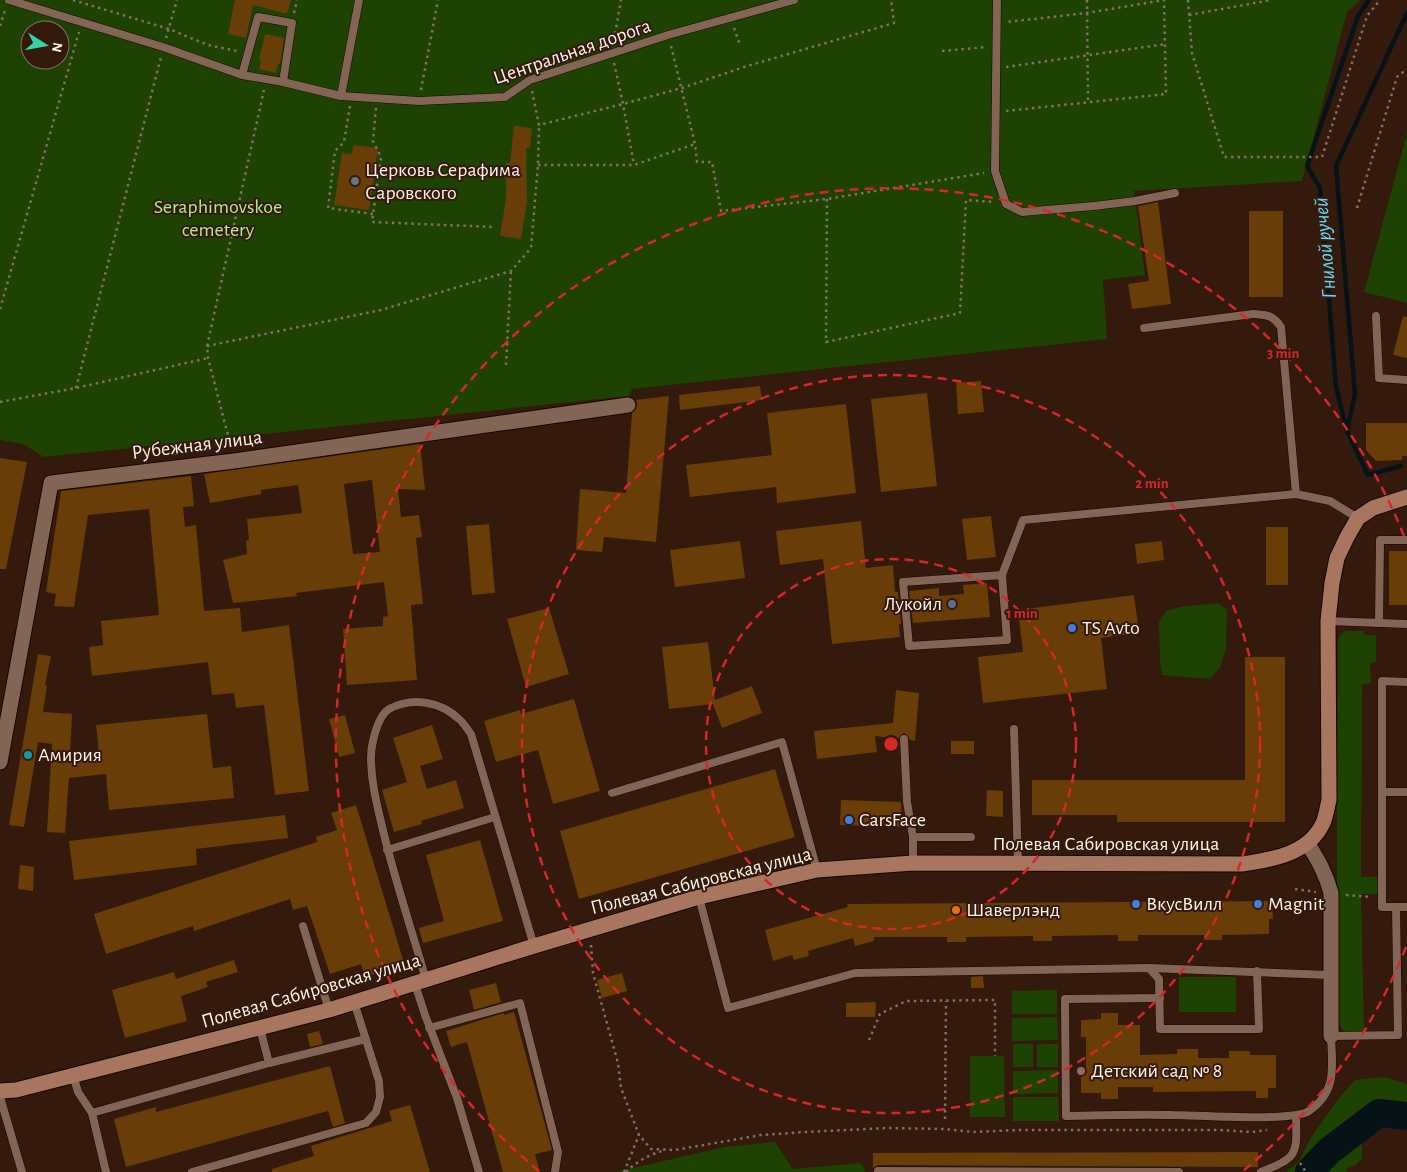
<svg xmlns="http://www.w3.org/2000/svg" width="1407" height="1172" viewBox="0 0 1407 1172" font-family="'Alegreya Sans',sans-serif">
<style>
.green{fill:#1d4201;fill-rule:evenodd}
.lines{fill:none;stroke-linecap:round;stroke-linejoin:round}
.stream{stroke:#051317;stroke-width:4.5}
.river{stroke:#051317;stroke-width:28}
.building{fill:#683d07;fill-rule:evenodd}
.lane-casing{stroke:#190500;stroke-width:9}
.street-casing{stroke:#190500;stroke-width:17}
.secondary-casing{stroke:#190500;stroke-width:17}
.path{stroke:#857065;stroke-width:2.5;stroke-dasharray:2.5 4;stroke-linecap:butt}
.lane{stroke:#836556;stroke-width:8}
.street{stroke:#836556;stroke-width:15}
.secondary{stroke:#a8755e;stroke-width:15}
.ring{fill:none;stroke:#d62828;stroke-width:2.5;stroke-dasharray:9 6}
.worship-dot{fill:#6b7280;stroke:#331a0d;stroke-width:2}
.service-dot{fill:#5c6f8a;stroke:#331a0d;stroke-width:2}
.shop-dot{fill:#3f7fe0;stroke:#331a0d;stroke-width:2}
.culture-dot{fill:#0f9aa8;stroke:#331a0d;stroke-width:2}
.food-dot{fill:#e8710a;stroke:#331a0d;stroke-width:2}
.education-dot{fill:#8d6e63;stroke:#331a0d;stroke-width:2}
.labels{text-anchor:middle;dominant-baseline:central;stroke-width:4;stroke-linejoin:round;paint-order:stroke}
.street-label{font-size:20px;fill:#fff1ea;stroke:#331a0d}
.poi-label{font-size:20px;fill:#fff1ea;stroke:#331a0d;text-anchor:start}
.park-label{font-size:20px;fill:#aeec8f;stroke:#331a0d}
.water-label{font-size:21px;font-style:italic;fill:#67d5f6;stroke:#331a0d}
.centre{fill:#d62828;stroke:#331a0d;stroke-width:2.5}
.ring-label{font-size:15px;text-anchor:middle;font-weight:bold;fill:#d62828;stroke:#331a0d;stroke-width:4;stroke-linejoin:round;paint-order:stroke}
</style>
<rect width="100%" height="100%" fill="#331a0d"/>
<g class="green">
<path d="M0,0h1360l-13,12 -45,169 -168,10 11,84 -42,5 4,59 -475,50 -3,7 -585,61 -21,-13 -23,-4zM30,30h30v30h-30z"/>
<polygon points="1407,133 1407,303 1364,292"/>
<polygon points="1218,603 1227,610 1226,648 1220,668 1210,679 1162,675 1160,660 1159,622 1166,611 1180,607"/>
<polygon points="1345,631 1364,631 1364,635 1376,635 1376,662 1370,663 1371,683 1362,684 1361,877 1380,877 1380,894 1361,894 1364,1032 1345,1033 1336,1020 1338,640 1341,634"/>
<rect x="1179" y="977" width="57" height="35"/>
<polygon points="1057,990 1057,1014 1012,1014 1012,991"/>
<polygon points="1057,1017 1058,1040 1012,1041 1012,1018"/>
<rect x="1013" y="1044" width="20" height="23"/>
<rect x="1037" y="1044" width="21" height="23"/>
<polygon points="970,1056 1004,1056 1005,1117 970,1117"/>
<polygon points="1058,1070 1058,1093 1013,1094 1013,1071"/>
<polygon points="1385,1077 1407,1084 1407,1121 1379,1119 1362,1139 1362,1158 1356,1165 1348,1168 1346,1172 1286,1172 1299,1161 1312,1136 1338,1099 1355,1080"/>
<polygon points="1013,1097 1058,1097 1059,1121 1013,1121"/>
<polygon points="775,1142 793,1169 861,1163 866,1172 616,1172 724,1147"/>
</g>
<g class="lines">
<g class="stream">
<polyline points="1369,0 1358,16 1307,166 1320,188 1336,387 1347,431 1368,475 1401,466"/>
<polyline points="1347,430 1355,394 1336,166 1407,13"/>
</g>
<polyline class="river" points="1309,1172 1329,1151 1379,1113 1407,1116"/>
</g>
<g class="building">
<polygon points="235,0 291,0 287,14 253,5 246,38 228,34"/>
<polygon points="265,34 284,38 280,64 278,64 276,73 259,69 261,61 259,60"/>
<polygon points="514,126 532,128 530,148 526,148 527,202 521,239 500,236 506,198 506,163 510,163"/>
<polygon points="353,145 378,148 369,210 334,205 342,153 352,154"/>
<polygon points="1158,202 1171,304 1132,309 1128,284 1149,281 1138,206"/>
<rect x="1249" y="211" width="34" height="86"/>
<polygon points="1403,316 1407,317 1407,358 1393,355"/>
<polygon points="981,381 984,412 958,414 956,383"/>
<polygon points="760,386 762,400 680,410 679,395"/>
<polygon points="927,393 937,486 881,492 871,399"/>
<polygon points="669,396 656,542 604,537 602,552 576,550 580,489 626,493 632,413 636,409 637,404 636,400"/>
<polygon points="846,404 856,493 777,503 776,487 690,497 686,465 772,455 767,413"/>
<polygon points="1366,423 1407,423 1407,456 1402,456 1402,460 1376,461 1366,450"/>
<path d="M420,444l5,46 -27,-1 3,28 18,-2 3,22 -6,1 7,66 -12,1 6,75 -70,5 -4,-56 40,-3v-9l5,-1 -4,-34 -88,11 1,3 -64,7 -10,-43 24,-6 -1,-13 3,-1 -2,-21 55,-6 -4,-28 -37,5v4l-51,9 -6,-29zM372,480l8,72 -27,2 -9,-70z"/>
<polygon points="0,458 27,462 6,569 0,569"/>
<polygon points="191,476 194,506 183,507 185,527 196,525 204,611 240,608 242,632 289,625 309,791 275,795 264,705 236,708 234,693 212,695 208,662 92,676 89,647 103,645 101,621 159,615 149,509 88,515 74,607 54,606 56,594 46,592 61,491"/>
<polygon points="991,516 996,557 967,560 962,519"/>
<polygon points="861,521 866,568 893,565 895,592 898,592 901,624 899,624 900,637 832,644 823,559 780,565 776,531"/>
<polygon points="489,524 495,593 472,595 466,526"/>
<rect x="1266" y="527" width="22" height="58"/>
<polygon points="740,541 745,578 675,587 670,550"/>
<polygon points="1162,541 1164,560 1137,564 1135,544"/>
<rect x="1389" y="551" width="18" height="54"/>
<polygon points="987,583 990,617 913,623 909,591 939,588 939,596 964,594 963,585"/>
<polygon points="1134,595 1139,633 1101,638 1107,689 983,703 978,657 1023,652 1018,610"/>
<polygon points="549,608 569,674 526,687 507,619"/>
<polygon points="708,642 715,700 752,686 762,713 722,728 713,704 669,709 662,647"/>
<polygon points="38,654 51,656 45,685 47,685 43,712 72,714 70,754 99,752 96,725 207,714 213,768 231,766 234,798 109,810 106,774 69,778 65,833 47,832 52,744 38,742 24,827 9,825"/>
<polygon points="1245,657 1285,657 1285,822 1117,822 1117,815 1032,815 1032,780 1245,780"/>
<polygon points="896,690 919,693 915,741 910,740 908,736 904,733 901,735 898,739 875,736 877,752 817,759 814,731 893,723"/>
<polygon points="574,699 600,791 553,804 538,750 496,762 484,721 520,710 521,714"/>
<polygon points="345,715 355,753 339,757 329,719"/>
<polygon points="432,725 443,759 420,766 427,789 456,780 464,808 421,821 422,824 394,832 382,790 407,782 393,738"/>
<rect x="951" y="741" width="23" height="13"/>
<polygon points="775,769 795,837 579,899 560,831"/>
<polygon points="987,790 1003,791 1003,817 986,816"/>
<polygon points="841,800 901,802 902,827 840,825"/>
<polygon points="356,805 405,966 365,977 361,964 330,974 307,906 293,910 290,899 194,931 193,926 106,954 94,914 317,842 316,837 337,830 331,813"/>
<polygon points="285,815 288,838 196,849 197,865 74,880 69,841"/>
<polygon points="480,840 503,921 423,943 419,928 444,921 426,855"/>
<polygon points="20,865 34,867 33,891 18,889"/>
<polygon points="1272,901 1273,919 1269,919 1269,934 1222,935 1222,940 1204,940 1204,935 1138,935 1138,941 1118,941 1118,935 1052,936 1052,941 1033,941 1033,936 966,937 966,942 947,942 947,937 874,937 874,941 855,946 853,938 808,951 809,956 801,958 794,960 792,955 773,961 765,930 848,907 847,904"/>
<polygon points="234,960 238,972 206,982 208,987 181,996 187,1021 125,1038 112,990 174,972 176,979"/>
<polygon points="622,973 627,991 602,998 597,980"/>
<polygon points="983,976 984,988 971,988 971,977"/>
<polygon points="496,983 501,1002 474,1010 469,990"/>
<polygon points="876,1002 875,1017 846,1017 846,1003"/>
<polygon points="514,1012 552,1150 535,1154 540,1172 503,1172 467,1042 451,1047 446,1031 504,1013 504,1015"/>
<polygon points="1101,1013 1118,1013 1118,1025 1140,1025 1140,1055 1177,1054 1177,1049 1198,1049 1198,1058 1229,1058 1229,1051 1250,1051 1250,1055 1276,1055 1276,1088 1268,1088 1268,1098 1256,1098 1256,1091 1153,1092 1153,1087 1118,1087 1118,1099 1101,1099 1101,1093 1081,1093 1081,1075 1086,1075 1086,1037 1081,1037 1081,1020 1101,1019"/>
<polygon points="319,1031 323,1044 310,1047 307,1034"/>
<polygon points="330,1066 345,1123 333,1127 328,1111 126,1167 114,1119 156,1107 156,1112"/>
<polygon points="410,1105 430,1172 272,1172 272,1169 314,1156 311,1146 392,1121 389,1111"/>
<polygon points="1258,1152 1258,1167 878,1165 873,1168 873,1153"/>
</g>
<g class="lines">
<defs>
<g id="lane">
<polyline points="9,0 163,47 242,75 283,82 341,96 419,101 505,97 530,80 668,35 794,0"/>
<polyline points="997,0 995,171 1006,204 1022,212 1094,206 1135,201 1175,193"/>
<polyline points="242,75 258,17 292,23 283,82"/>
<polyline points="341,96 359,0"/>
<polyline points="1376,316 1379,378 1407,380"/>
<path d="M1144,328l109,-14c14,1 20,1 28,13l15,167"/>
<polyline points="1002,575 1007,640 909,646 903,582 1002,575 1023,520 1296,494 1330,501 1358,518"/>
<polyline points="1328,621 1407,624"/>
<polyline points="1379,623 1380,540 1407,540"/>
<polyline points="1014,729 1018,864"/>
<polyline points="904,739 907,802 913,837 913,863"/>
<polyline points="1382,792 1382,681 1407,682"/>
<polyline points="1407,792 1382,792 1382,907 1407,907"/>
<polyline points="612,793 782,742 817,870"/>
<polyline points="913,837 971,837"/>
<polyline points="387,850 495,817"/>
<polyline points="699,897 728,1008 855,973 1149,968 1330,975"/>
<polyline points="303,926 329,1010"/>
<polyline points="1149,968 1159,979 1160,1029 1259,1029 1257,971"/>
<path d="M426,980c-15,-53 -33,-105 -45,-158 -5,-21 -10,-42 -10,-64 0,-13 6,-42 18,-49 23,-13 52,-7 70,10 5,4 8,10 12,15l63,212"/>
<polyline points="415,984 425,1015 457,1098 479,1172"/>
<path d="M1160,998l-95,1 1,117c36,-1 71,-2 107,-1 24,0 121,7 136,-4 29,-20 23,-45 22,-75l67,-1 -2,-128"/>
<polyline points="429,1028 520,1003 558,1152 555,1172"/>
<polyline points="269,1063 366,1039"/>
<polyline points="73,1075 78,1092 92,1113 106,1172"/>
<polyline points="0,1097 22,1172"/>
<polyline points="92,1113 269,1063 260,1028"/>
<polyline points="878,1171 1179,1172"/>
<polyline points="192,1172 366,1123 376,1112 380,1097 379,1081 354,1002"/>
<path d="M1261,1172c37,-15 36,-17 35,-56"/>
</g>
<g id="street">
<polyline points="0,762 51,483 234,461 628,405"/>
<path d="M1308,844c10,16 18,30 23,49v143"/>
</g>
<path id="secondary" d="M0,1091l16,-1 313,-80 205,-64 165,-49 118,-27 96,-7 329,1c29,-4 67,-10 81,-41 3,-7 4,-15 6,-23l-1,-179 4,-38 5,-25 10,-21 11,-19 15,-10 34,-11"/>
</defs>
<use href="#lane" class="lane-casing"/>
<use href="#street" class="street-casing"/>
<use href="#secondary" class="secondary-casing"/>
<g class="path">
<polyline points="73,0 169,29 208,45 237,51"/>
<polyline points="1087,0 1088,101"/>
<polyline points="1188,0 1192,53 1224,157 1322,157 1367,16 1380,0"/>
<polyline points="294,13 297,0"/>
<polyline points="1189,15 1271,0"/>
<polyline points="0,26 5,10"/>
<polyline points="734,28 740,45"/>
<polyline points="166,38 177,0"/>
<polyline points="614,40 621,0"/>
<polyline points="671,46 695,144 697,162 712,162 721,211 827,199 984,173"/>
<polyline points="942,51 987,47"/>
<polyline points="614,63 623,104 634,165"/>
<polyline points="1006,67 1166,44"/>
<polyline points="421,90 438,0"/>
<polyline points="532,91 539,125 623,104 682,88 744,67 894,23 891,0"/>
<polyline points="350,106 344,142 335,151 328,208 373,214"/>
<polyline points="376,108 373,141 381,157 372,222 494,227"/>
<polyline points="1006,111 1166,94 1164,0 1087,13 1007,22"/>
<polyline points="538,165 634,165 695,144"/>
<polyline points="827,199 826,342 960,313 966,200 994,202"/>
<polyline points="1357,208 1397,77 1401,73 1407,71"/>
<polyline points="0,309 79,32"/>
<polyline points="207,346 381,310 511,271 531,248 538,165 539,125"/>
<polyline points="506,365 511,271"/>
<polyline points="76,388 161,57"/>
<polyline points="0,402 76,388 208,358"/>
<polyline points="231,447 208,358 207,346 264,90"/>
<polyline points="1295,889 1316,892"/>
<polyline points="1346,895 1370,897"/>
<polyline points="591,945 593,973 618,1063 621,1088 639,1135 651,1149 675,1150 761,1135 806,1132 887,1128 944,1129 973,1132 1019,1130 1220,1130 1252,1132 1267,1130"/>
<polyline points="869,1040 880,1014 906,1001 995,1000 995,1056"/>
<polyline points="945,1119 946,1001"/>
<polyline points="1300,1163 1306,1172"/>
<polyline points="624,1172 639,1135"/>
<path d="M626,1172c10,-10 24,-18 37,-21"/>
</g>
<use href="#lane" class="lane"/>
<use href="#street" class="street"/>
<use href="#secondary" class="secondary"/>
</g>
<g class="ring">
<circle cx="891" cy="744" r="185"/>
<circle cx="891" cy="744" r="369"/>
<path d="M1406 947A554 554 0 0 1 1243 1171M539 1171A554 554 0 1 1 1406 541"/>
</g>
<circle class="worship-dot" cx="355" cy="181" r="5"/>
<circle class="service-dot" cx="952" cy="604" r="5"/>
<g class="shop-dot">
<circle cx="1072" cy="628" r="5"/>
<circle cx="849" cy="820" r="5"/>
<circle cx="1136" cy="904" r="5"/>
<circle cx="1258" cy="904" r="5"/>
</g>
<circle class="culture-dot" cx="28" cy="755" r="5"/>
<circle class="food-dot" cx="956" cy="910" r="5"/>
<circle class="education-dot" cx="1081" cy="1071" r="5"/>
<g class="labels">
<g class="street-label">
<text transform="translate(572 52) rotate(-19)">Центральная дорога</text>
<text transform="translate(197 445) rotate(-7)">Рубежная улица</text>
<text x="1106" y="844">Полевая Сабировская улица</text>
<text transform="translate(701 881) rotate(-14)">Полевая Сабировская улица</text>
<text transform="translate(311 991) rotate(-16)">Полевая Сабировская улица</text>
</g>
<g class="poi-label">
<text x="365" y="170">Церковь Серафима<tspan x="365" dy="23">Саровского</tspan></text>
<text x="942" y="604" text-anchor="end">Лукойл</text>
<text x="1082" y="628">TS Avto</text>
<text x="38" y="755">Амирия</text>
<text x="859" y="820">CarsFace</text>
<text x="1146" y="904">ВкусВилл</text>
<text x="1268" y="904">Magnit</text>
<text x="966" y="910">Шаверлэнд</text>
<text x="1091" y="1071">Детский сад № 8</text>
</g>
<g class="park-label">
<text x="218" y="207">Seraphimovskoe<tspan x="218" dy="23">cemetery</tspan></text>
</g>
<g class="water-label">
<text transform="translate(1325 248) rotate(-95)">Гнилой ручей</text>
</g>
</g>
<circle cx="891" cy="744" r="8" class="centre"/>
<g class="ring-label">
<text x="1283" y="358">3 min</text>
<text x="1152" y="488">2 min</text>
<text x="1022" y="618">1 min</text>
</g>
<g transform="translate(45 45) rotate(101)"><circle r="24" fill="#331a0d" stroke="#857065"/>
<path d="M0-4L9 19L0 12L-9 19Z" fill="#34d4a8"/>
<text y="-8" font-size="14" font-weight="bold" text-anchor="middle" fill="#fff1ea">N</text>
</g>
</svg>
